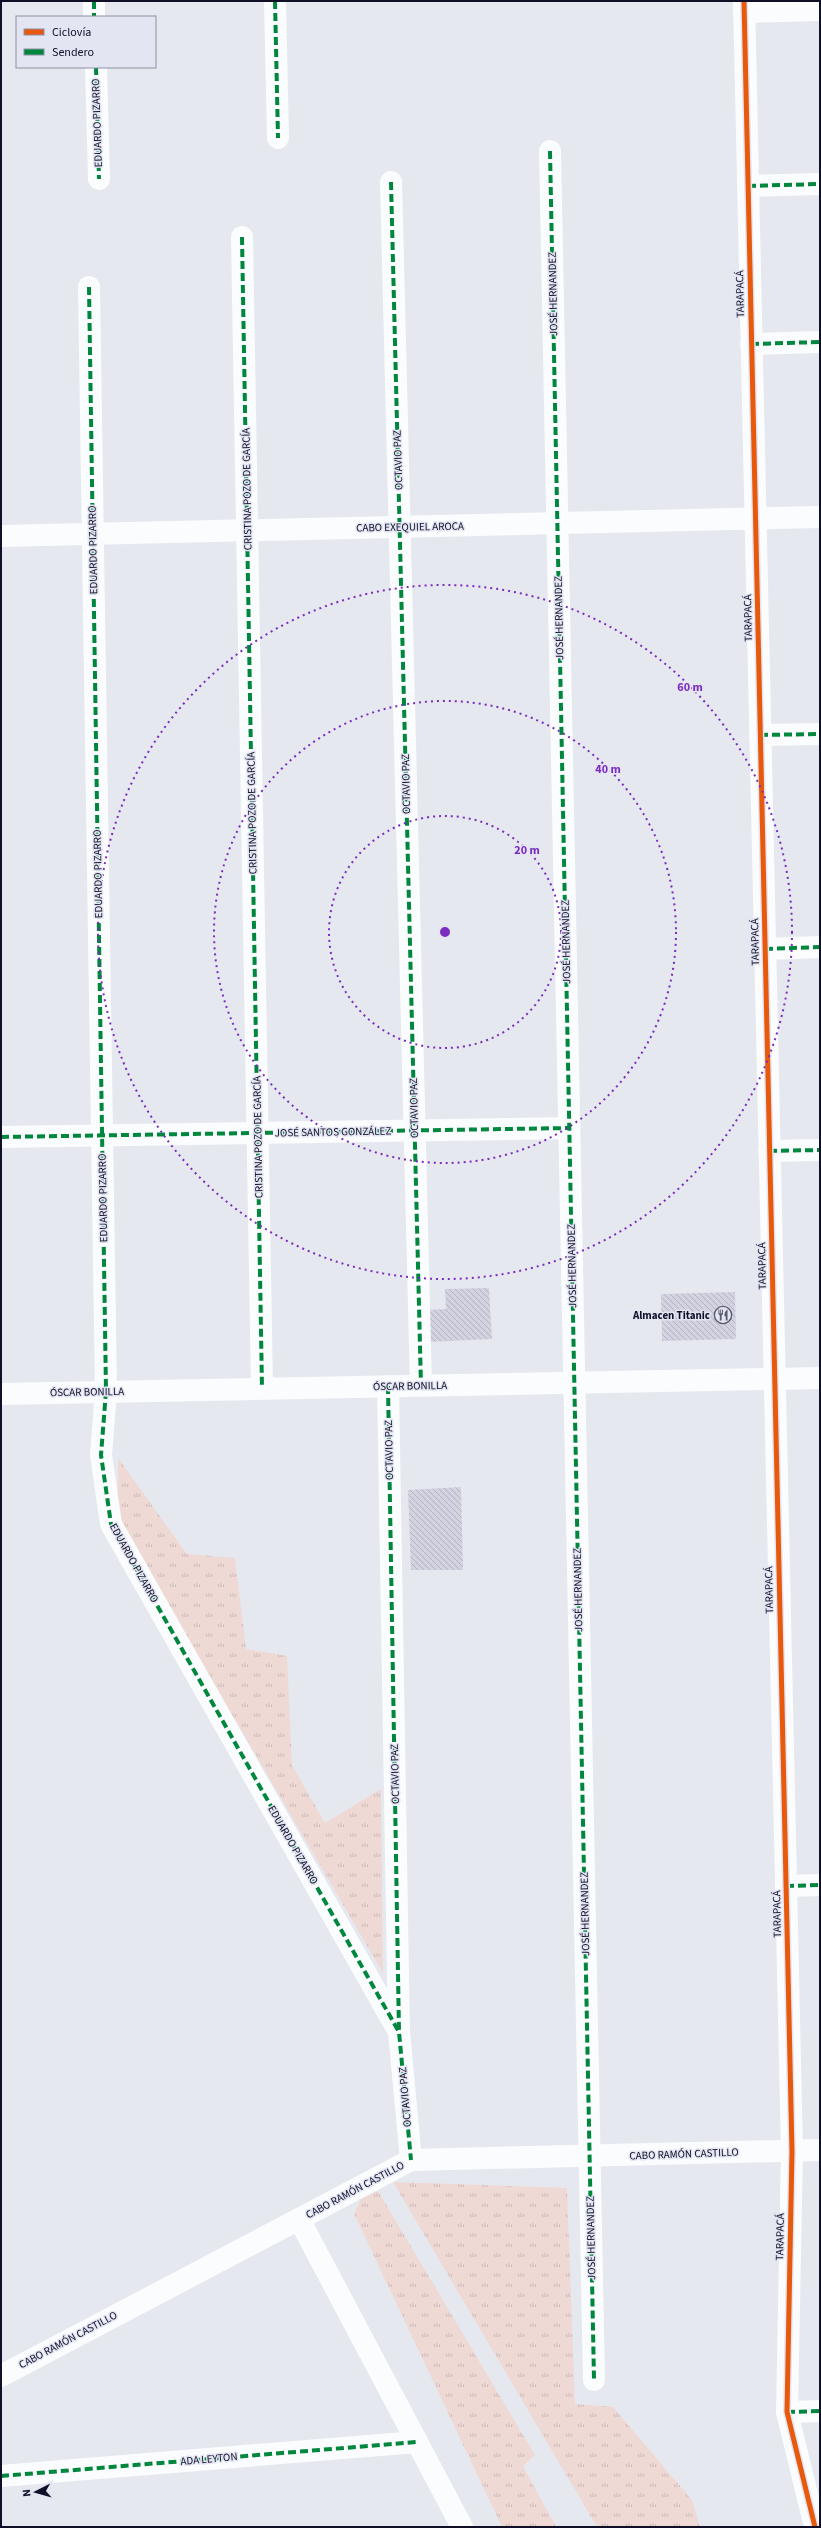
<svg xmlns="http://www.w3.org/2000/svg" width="821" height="2528" viewBox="0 0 821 2528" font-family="'Source Sans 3',sans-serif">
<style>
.park{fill:url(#park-tufts)}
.building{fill:url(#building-back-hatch)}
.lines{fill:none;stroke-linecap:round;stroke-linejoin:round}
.street{stroke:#fbfcfd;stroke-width:22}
.secondary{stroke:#fbfcfd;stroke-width:22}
.quiet{stroke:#00873e;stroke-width:4;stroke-dasharray:8 4;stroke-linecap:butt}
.cycleway-casing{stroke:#e3e5f3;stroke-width:8}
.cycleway{stroke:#e8590c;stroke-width:5}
.ring{fill:none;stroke:#7b2cbf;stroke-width:2;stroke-dasharray:2 4}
.labels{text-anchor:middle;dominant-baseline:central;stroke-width:3;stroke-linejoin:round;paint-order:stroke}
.street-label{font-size:11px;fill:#0f1028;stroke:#e3e5f3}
.poi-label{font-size:11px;font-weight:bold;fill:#0f1028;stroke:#e3e5f3;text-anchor:end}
.centre{fill:#7b2cbf;stroke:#e3e5f3;stroke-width:2}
.ring-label{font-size:12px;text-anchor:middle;font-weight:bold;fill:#7b2cbf;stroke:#e3e5f3;stroke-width:3;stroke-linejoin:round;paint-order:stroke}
</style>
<defs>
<pattern id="park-tufts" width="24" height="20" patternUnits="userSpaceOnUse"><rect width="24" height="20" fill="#efd9d5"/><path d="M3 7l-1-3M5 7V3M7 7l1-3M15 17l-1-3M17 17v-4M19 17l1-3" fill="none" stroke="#ccb9b7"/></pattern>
<pattern id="building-back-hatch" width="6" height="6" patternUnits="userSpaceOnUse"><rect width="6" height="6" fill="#d3d2e0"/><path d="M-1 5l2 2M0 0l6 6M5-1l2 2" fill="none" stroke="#b4b3c0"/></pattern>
</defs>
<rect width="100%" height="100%" fill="#e6e8f0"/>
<g class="park">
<polygon points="118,1458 187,1554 235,1558 246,1649 287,1656 292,1765 325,1823 381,1789 383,1973 118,1519"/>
<polygon points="393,2182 567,2188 575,2404 613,2407 692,2500 700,2527 597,2527"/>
<polygon points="378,2191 535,2455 523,2466 556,2527 502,2527 354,2214 361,2199"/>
</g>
<g class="building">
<polygon points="489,1288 492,1339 428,1342 427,1310 446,1309 445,1289"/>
<polygon points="735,1292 736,1339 662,1341 661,1294"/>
<polygon points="461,1487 463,1570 411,1570 408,1490"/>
</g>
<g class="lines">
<g class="street">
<polyline points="94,1 94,17"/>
<polyline points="275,1 278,138"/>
<polyline points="744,12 820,10"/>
<polyline points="96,67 99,179"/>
<polyline points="550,151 594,2380"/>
<polyline points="391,182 421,1386"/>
<polyline points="748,186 820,184"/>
<polyline points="242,237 262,1388"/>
<polyline points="89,287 106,1391 101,1455 111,1524 399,2032"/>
<polyline points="751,344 820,342"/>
<polyline points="1,536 820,517"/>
<polyline points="760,735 820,734"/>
<polyline points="765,949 820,947"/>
<polyline points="1,1137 569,1128"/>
<polyline points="769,1151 820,1150"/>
<polyline points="388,1386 399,2032 411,2160"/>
<polyline points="786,1886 820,1885"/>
<polyline points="299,2219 462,2527"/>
<polyline points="1,2376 411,2160 820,2150"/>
<polyline points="787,2412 820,2411"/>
<polyline points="1,2476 417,2442"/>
</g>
<g class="secondary">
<polyline points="744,1 792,2151 787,2412 815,2527"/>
<polyline points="1,1394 820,1378"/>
</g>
<g class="quiet">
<polyline points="94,1 94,17"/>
<polyline points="275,1 278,138"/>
<polyline points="96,67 99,179"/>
<polyline points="550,151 594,2380"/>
<polyline points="391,182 421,1386"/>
<polyline points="748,186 820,184"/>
<polyline points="242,237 262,1388"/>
<polyline points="89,287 106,1391 101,1455 111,1524 399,2032"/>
<polyline points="751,344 820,342"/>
<polyline points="760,735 820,734"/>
<polyline points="765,949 820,947"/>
<polyline points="1,1137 569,1128"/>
<polyline points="769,1151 820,1150"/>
<polyline points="388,1386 399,2032 411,2160"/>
<polyline points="786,1886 820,1885"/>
<polyline points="787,2412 820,2411"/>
<polyline points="1,2476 417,2442"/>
</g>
<defs>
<polyline id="cycleway" points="744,1 792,2151 787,2412 815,2527"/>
</defs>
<use href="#cycleway" class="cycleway-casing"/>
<use href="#cycleway" class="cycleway"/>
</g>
<g class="ring">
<circle cx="445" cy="932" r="116"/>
<circle cx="445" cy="932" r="231"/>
<circle cx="445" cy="932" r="347"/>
</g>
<defs>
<symbol id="restaurant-ring" viewBox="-11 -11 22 22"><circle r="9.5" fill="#e3e5f3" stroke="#5a5c6e" stroke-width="1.5"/><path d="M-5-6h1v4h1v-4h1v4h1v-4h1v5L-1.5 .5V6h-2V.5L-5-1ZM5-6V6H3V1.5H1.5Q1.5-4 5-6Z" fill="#5a5c6e"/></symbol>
</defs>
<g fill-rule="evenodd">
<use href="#restaurant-ring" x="713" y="1305" width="20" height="20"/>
</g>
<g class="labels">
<g class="street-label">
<text transform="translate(97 123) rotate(-92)">EDUARDO PIZARRO</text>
<text transform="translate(553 294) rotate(-91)">JOSÉ HERNANDEZ</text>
<text transform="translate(740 294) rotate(-91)">TARAPACÁ</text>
<text transform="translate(398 460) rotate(-92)">OCTAVIO PAZ</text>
<text transform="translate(247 489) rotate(-91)">CRISTINA POZO DE GARCÍA</text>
<text transform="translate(410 527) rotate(-1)">CABO EXEQUIEL AROCA</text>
<text transform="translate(93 550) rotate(-91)">EDUARDO PIZARRO</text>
<text transform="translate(559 618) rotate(-91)">JOSÉ HERNANDEZ</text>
<text transform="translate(748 618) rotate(-91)">TARAPACÁ</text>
<text transform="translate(406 784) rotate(-91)">OCTAVIO PAZ</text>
<text transform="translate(252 813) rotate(-91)">CRISTINA POZO DE GARCÍA</text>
<text transform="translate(98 874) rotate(-91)">EDUARDO PIZARRO</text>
<text transform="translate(566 942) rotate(-91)">JOSÉ HERNANDEZ</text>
<text transform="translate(755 942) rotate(-91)">TARAPACÁ</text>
<text transform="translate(414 1108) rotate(-91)">OCTAVIO PAZ</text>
<text transform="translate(333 1132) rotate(-1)">JOSÉ SANTOS GONZÁLEZ</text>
<text transform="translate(258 1137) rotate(-91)">CRISTINA POZO DE GARCÍA</text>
<text transform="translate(103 1198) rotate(-91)">EDUARDO PIZARRO</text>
<text transform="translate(572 1266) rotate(-91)">JOSÉ HERNANDEZ</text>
<text transform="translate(762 1266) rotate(-91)">TARAPACÁ</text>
<text transform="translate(410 1386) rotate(-1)">ÓSCAR BONILLA</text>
<text transform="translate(87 1392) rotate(-1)">ÓSCAR BONILLA</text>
<text transform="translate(389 1450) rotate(-91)">OCTAVIO PAZ</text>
<text transform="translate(134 1563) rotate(61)">EDUARDO PIZARRO</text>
<text transform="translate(578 1590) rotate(-91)">JOSÉ HERNANDEZ</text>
<text transform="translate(769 1590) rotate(-91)">TARAPACÁ</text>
<text transform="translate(395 1774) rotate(-91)">OCTAVIO PAZ</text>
<text transform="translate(293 1845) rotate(60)">EDUARDO PIZARRO</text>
<text transform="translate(585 1914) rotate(-91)">JOSÉ HERNANDEZ</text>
<text transform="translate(777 1914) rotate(-91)">TARAPACÁ</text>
<text transform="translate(405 2097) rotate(-95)">OCTAVIO PAZ</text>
<text transform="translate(684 2154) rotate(-2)">CABO RAMÓN CASTILLO</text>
<text transform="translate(355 2190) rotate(-28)">CABO RAMÓN CASTILLO</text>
<text transform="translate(780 2237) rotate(-89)">TARAPACÁ</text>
<text transform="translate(591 2238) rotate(-91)">JOSÉ HERNANDEZ</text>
<text transform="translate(68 2340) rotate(-28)">CABO RAMÓN CASTILLO</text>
<text transform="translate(209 2459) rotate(-5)">ADA LEYTON</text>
</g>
<g class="poi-label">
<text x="710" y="1315">Almacen Titanic</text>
</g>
</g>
<circle cx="445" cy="932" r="6" class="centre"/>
<g class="ring-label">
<text x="690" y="691">60 m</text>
<text x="608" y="773">40 m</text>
<text x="527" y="854">20 m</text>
</g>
<rect width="821" height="2528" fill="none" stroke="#0f1028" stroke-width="4"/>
<rect x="16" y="16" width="140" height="52" fill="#e3e5f3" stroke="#8e90a2"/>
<rect x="24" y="29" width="20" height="6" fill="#e8590c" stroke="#8e90a2"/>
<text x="52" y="36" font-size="12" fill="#0f1028">Ciclovía</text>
<rect x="24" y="49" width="20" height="6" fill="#00873e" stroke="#8e90a2"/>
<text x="52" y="56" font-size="12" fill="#0f1028">Sendero</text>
<g transform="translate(36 2492) rotate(264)" stroke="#e3e5f3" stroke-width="3" paint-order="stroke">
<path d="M0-3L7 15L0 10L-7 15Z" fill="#0f1028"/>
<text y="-6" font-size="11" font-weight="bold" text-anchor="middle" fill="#0f1028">N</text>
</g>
</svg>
